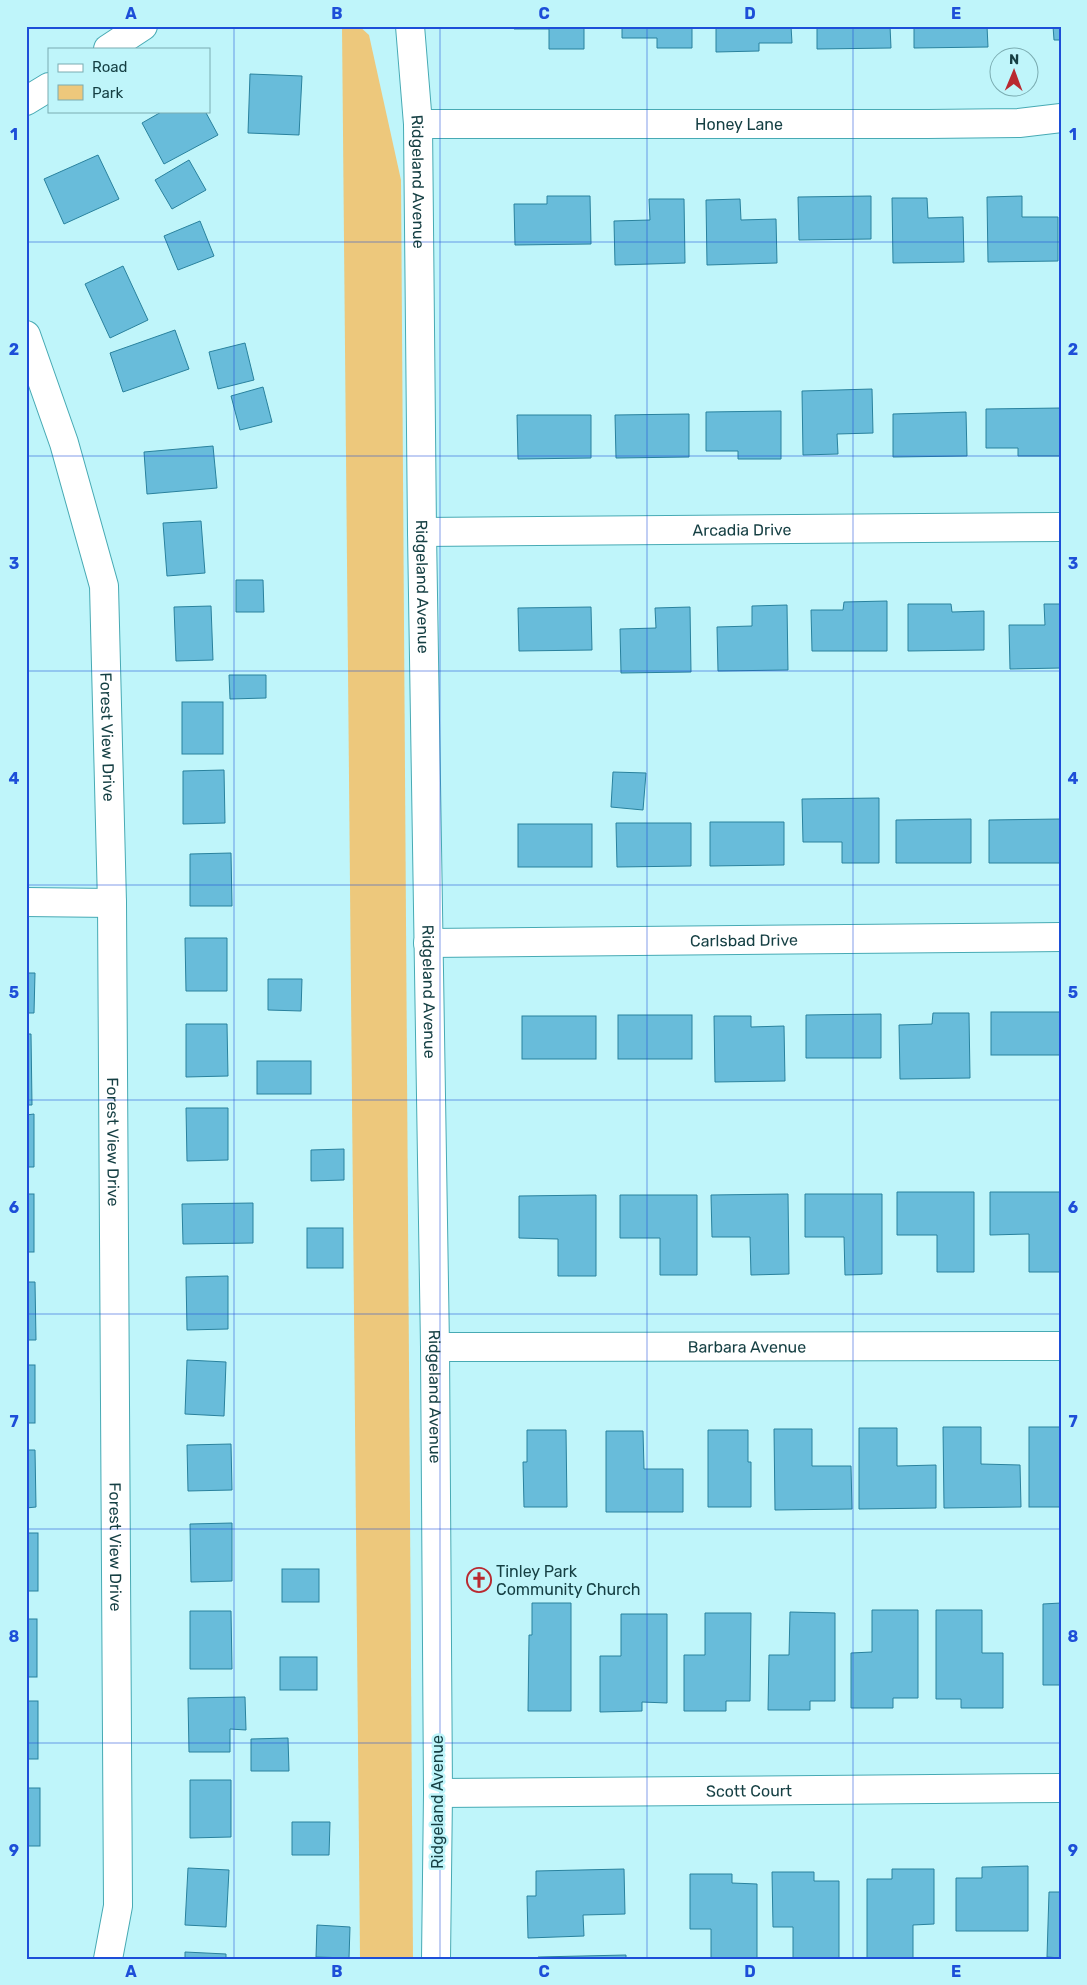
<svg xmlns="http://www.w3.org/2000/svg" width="1087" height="1985" viewBox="0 0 1087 1985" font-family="Rubik,sans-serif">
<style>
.green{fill:#edc87c}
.building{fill:#68bcda;stroke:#29829e}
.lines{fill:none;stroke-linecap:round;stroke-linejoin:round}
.minor-casing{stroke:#47aab4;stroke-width:30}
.minor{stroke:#fff;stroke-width:28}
.grid{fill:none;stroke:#1d4ed8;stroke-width:1;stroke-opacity:0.55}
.labels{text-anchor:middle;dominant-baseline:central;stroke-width:5;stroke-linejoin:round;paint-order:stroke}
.street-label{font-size:16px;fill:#153f43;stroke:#bff5fa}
.poi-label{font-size:16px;fill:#153f43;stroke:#bff5fa;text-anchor:start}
.neatline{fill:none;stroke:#1d4ed8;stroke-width:2}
.grid-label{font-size:16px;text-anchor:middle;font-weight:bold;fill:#1d4ed8}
</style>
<rect width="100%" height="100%" fill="#bff5fa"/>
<polygon class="green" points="342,26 359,26 369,35 401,180 413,1959 360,1959"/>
<g class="building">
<polygon points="514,26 584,26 584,49 549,49 549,29 514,29"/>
<polygon points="622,26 692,26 692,48 657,48 657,38 622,38"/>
<polygon points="716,26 791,26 792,43 759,43 759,51 716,52"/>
<polygon points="817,26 890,26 891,48 817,49"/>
<polygon points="914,26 987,26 988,47 914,48"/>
<polygon points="1053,26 1061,26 1061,40 1054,40"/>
<polygon points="250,74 302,76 299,135 248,133"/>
<polygon points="163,111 205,111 218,135 164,164 142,123"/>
<polygon points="98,155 119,199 64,224 44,179"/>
<polygon points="189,160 206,190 172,209 155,180"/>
<polygon points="547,196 590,196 591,244 515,245 514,204 547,204"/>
<polygon points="871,196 871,239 799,240 798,197"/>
<polygon points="1022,196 1022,217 1058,217 1058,261 988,262 987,197"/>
<polygon points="892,198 927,198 928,218 963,217 964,262 893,263"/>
<polygon points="649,199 684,199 685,263 615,265 614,221 650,220"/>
<polygon points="740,199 741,220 776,219 777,263 707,265 706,200"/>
<polygon points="200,221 214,256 178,270 164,236"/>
<polygon points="123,266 148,320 110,338 85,284"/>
<polygon points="175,330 189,369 123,392 110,353"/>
<polygon points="245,343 254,380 218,389 209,352"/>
<polygon points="263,387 272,422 240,430 231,396"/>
<polygon points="872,389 873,433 837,434 838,454 803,455 802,391"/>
<polygon points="1061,408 1061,456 1018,456 1018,448 986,448 986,409"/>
<polygon points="781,411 781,459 738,459 738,451 706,451 706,412"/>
<polygon points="966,412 967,456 893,457 893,414"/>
<polygon points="689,414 689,457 616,458 615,415"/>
<polygon points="517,415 591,415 591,458 518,459"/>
<polygon points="213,446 217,488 147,494 144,452"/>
<polygon points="201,521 205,573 167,576 163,523"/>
<polygon points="236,580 263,580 264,612 236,612"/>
<polygon points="887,601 887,651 812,651 811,610 843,610 844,602"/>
<polygon points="908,604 951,604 952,612 984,611 984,650 908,651"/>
<polygon points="1044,604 1061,604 1061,668 1010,669 1009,625 1045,625"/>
<polygon points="787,605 788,670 718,671 717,627 752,626 752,606"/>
<polygon points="211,606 213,660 176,661 174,607"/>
<polygon points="591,607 592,650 519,651 518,608"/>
<polygon points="690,607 691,672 621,673 620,629 656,628 655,608"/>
<polygon points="229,675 266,675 266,698 230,699"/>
<rect x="182" y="702" width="41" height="52"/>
<rect x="26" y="756" width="1" height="62"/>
<polygon points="224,770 225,823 183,824 183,771"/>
<polygon points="613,772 646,773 643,810 611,807"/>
<polygon points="879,798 879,863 842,863 842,842 803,842 802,799"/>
<polygon points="971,819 971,863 896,863 896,820"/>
<polygon points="1061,819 1061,863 989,863 989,820"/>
<polygon points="710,822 784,822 784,865 710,866"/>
<polygon points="616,823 691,823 691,866 617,867"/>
<rect x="518" y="824" width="74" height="43"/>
<polygon points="231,853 232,906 190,906 190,854"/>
<polygon points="185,938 227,938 227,991 186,991"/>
<polygon points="26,973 35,973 34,1013 26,1013"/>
<polygon points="268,979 302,979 301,1011 268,1010"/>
<rect x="991" y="1012" width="70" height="43"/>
<polygon points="933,1013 969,1013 970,1078 900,1079 899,1025 932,1024"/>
<polygon points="881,1014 881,1058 806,1058 806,1015"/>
<rect x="618" y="1015" width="74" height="44"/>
<rect x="522" y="1016" width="74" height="43"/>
<polygon points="714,1016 751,1016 751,1027 784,1026 785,1081 715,1082"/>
<polygon points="186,1024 227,1024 228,1076 186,1077"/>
<polygon points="26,1034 31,1034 32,1105 26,1105"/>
<rect x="257" y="1061" width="54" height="33"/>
<polygon points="186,1108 228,1108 228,1160 187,1161"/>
<polygon points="34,1114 34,1167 26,1167 26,1115"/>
<polygon points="344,1149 344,1180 311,1181 311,1150"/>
<polygon points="897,1192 974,1192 974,1272 937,1272 937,1235 897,1235"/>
<polygon points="990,1192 1061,1192 1061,1272 1029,1272 1029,1234 990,1235"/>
<rect x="26" y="1194" width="8" height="58"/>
<polygon points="788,1194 789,1274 751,1275 750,1237 712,1237 711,1195"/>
<polygon points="805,1194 882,1194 882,1274 845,1275 844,1237 805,1237"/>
<polygon points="596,1195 596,1276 558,1276 558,1239 519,1238 519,1196"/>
<polygon points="620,1195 697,1195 697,1275 660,1275 660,1238 620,1238"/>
<polygon points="253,1203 253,1243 183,1244 182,1204"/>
<rect x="307" y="1228" width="36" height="40"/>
<polygon points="228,1276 228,1329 187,1330 186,1277"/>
<polygon points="26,1282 35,1282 36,1340 26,1340"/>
<polygon points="187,1360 226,1362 224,1416 185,1414"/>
<rect x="26" y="1365" width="9" height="58"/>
<polygon points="943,1427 981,1427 981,1464 1020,1465 1021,1507 944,1508"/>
<rect x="1029" y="1427" width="32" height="80"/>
<polygon points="859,1428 897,1428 897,1466 936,1465 936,1508 859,1509"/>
<polygon points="774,1429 812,1429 812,1466 851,1466 852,1509 775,1510"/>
<polygon points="527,1430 566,1430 567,1507 524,1507 523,1462 527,1462"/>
<polygon points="708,1430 748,1430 748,1462 751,1462 751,1507 708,1507"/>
<polygon points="606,1431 643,1431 644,1469 683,1469 683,1512 606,1512"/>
<polygon points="231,1444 232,1490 188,1491 187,1445"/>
<polygon points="26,1450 35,1450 36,1507 26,1508"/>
<polygon points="232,1523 232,1581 191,1582 190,1524"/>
<rect x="26" y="1533" width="12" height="58"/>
<rect x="282" y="1569" width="37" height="33"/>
<polygon points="532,1603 571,1603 571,1711 528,1711 529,1635 532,1635"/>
<polygon points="1061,1603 1061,1685 1043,1685 1043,1604"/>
<polygon points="872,1610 918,1610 918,1698 893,1698 893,1708 851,1708 851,1653 872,1652"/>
<polygon points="936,1610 982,1610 982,1653 1003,1653 1003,1708 961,1708 961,1699 936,1699"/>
<polygon points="190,1611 231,1611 232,1669 190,1669"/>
<polygon points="790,1612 835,1613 835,1701 810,1701 810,1710 768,1710 769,1655 789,1655"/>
<polygon points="705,1613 751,1613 750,1701 726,1701 726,1711 684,1711 684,1655 705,1655"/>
<polygon points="621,1614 667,1614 667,1703 642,1702 642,1711 600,1712 600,1656 621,1656"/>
<rect x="26" y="1619" width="11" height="58"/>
<rect x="280" y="1657" width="37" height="33"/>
<polygon points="245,1697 246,1730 230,1729 230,1752 189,1752 188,1698"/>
<rect x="26" y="1701" width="12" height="58"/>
<polygon points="288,1738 289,1771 251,1771 251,1739"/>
<polygon points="190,1780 231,1780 231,1837 190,1838"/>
<rect x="26" y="1788" width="14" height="58"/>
<polygon points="292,1822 330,1822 329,1855 292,1855"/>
<polygon points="1028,1866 1028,1931 956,1931 956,1878 982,1878 982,1867"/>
<polygon points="188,1868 229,1870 226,1927 185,1925"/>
<polygon points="624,1869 625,1914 583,1915 584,1936 528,1938 527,1896 536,1896 536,1871"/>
<polygon points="892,1869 934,1869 934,1924 913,1925 913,1959 867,1959 867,1879 892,1879"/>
<polygon points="772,1872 814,1872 814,1881 839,1881 839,1959 793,1959 793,1927 773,1927"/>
<polygon points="690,1874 732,1874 732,1883 757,1884 757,1959 711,1959 711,1929 690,1929"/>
<polygon points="1049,1892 1061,1892 1061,1958 1047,1957"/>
<polygon points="317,1925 350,1927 349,1958 316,1957"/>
<polygon points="185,1952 226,1954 226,1959 185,1959"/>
<polygon points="626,1955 626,1959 538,1959 538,1957"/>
</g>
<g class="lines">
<defs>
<g id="minor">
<path id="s1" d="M410,26l8,98 4,408 13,815 3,446 -2,166"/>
<polyline points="108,49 143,26"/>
<polyline points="26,101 49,87"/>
<path id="s2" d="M418,124h510l91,-1 42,-5"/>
<path id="s3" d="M26,335l38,108 40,143 8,317 6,1003 -10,53"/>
<path id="s4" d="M422,532l639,-5"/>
<polyline points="26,902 112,903"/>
<path id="s5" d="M428,943l633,-6"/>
<path id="s6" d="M435,1347l626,-1"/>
<path id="s7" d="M438,1793l623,-5"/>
</g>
</defs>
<use href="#minor" class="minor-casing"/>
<use href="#minor" class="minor"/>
</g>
<path class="grid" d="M234,26v1933M440,26v1933M647,26v1933M853,26v1933M26,242h1035M26,456h1035M26,671h1035M26,885h1035M26,1100h1035M26,1314h1035M26,1529h1035M26,1743h1035"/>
<defs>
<symbol id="church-ring" viewBox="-11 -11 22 22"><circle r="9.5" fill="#bff5fa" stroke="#b92930" stroke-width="1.5"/><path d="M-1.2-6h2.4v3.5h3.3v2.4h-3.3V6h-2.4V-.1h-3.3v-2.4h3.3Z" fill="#b92930"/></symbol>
</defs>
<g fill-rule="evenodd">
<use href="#church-ring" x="465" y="1566" width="28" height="28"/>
</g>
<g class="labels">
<g class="street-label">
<text stroke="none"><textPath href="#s2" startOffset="321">Honey Lane</textPath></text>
<text stroke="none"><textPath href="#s1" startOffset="156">Ridgeland Avenue</textPath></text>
<text stroke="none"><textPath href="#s4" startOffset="320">Arcadia Drive</textPath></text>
<text stroke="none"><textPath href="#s1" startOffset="561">Ridgeland Avenue</textPath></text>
<text stroke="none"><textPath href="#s3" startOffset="414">Forest View Drive</textPath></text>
<text stroke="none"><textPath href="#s5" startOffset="316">Carlsbad Drive</textPath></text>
<text stroke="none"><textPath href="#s1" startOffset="966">Ridgeland Avenue</textPath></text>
<text stroke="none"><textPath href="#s3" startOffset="819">Forest View Drive</textPath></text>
<text stroke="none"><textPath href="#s6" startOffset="312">Barbara Avenue</textPath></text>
<text stroke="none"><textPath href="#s1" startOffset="1371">Ridgeland Avenue</textPath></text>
<text stroke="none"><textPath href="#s3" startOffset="1224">Forest View Drive</textPath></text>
<text stroke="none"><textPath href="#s7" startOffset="311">Scott Court</textPath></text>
<text transform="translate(437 1802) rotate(-90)">Ridgeland Avenue</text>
</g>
<g class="poi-label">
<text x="496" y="1571">Tinley Park<tspan x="496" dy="18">Community Church</tspan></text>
</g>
</g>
<rect width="1087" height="1985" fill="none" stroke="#bff5fa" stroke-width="55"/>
<rect x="48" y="48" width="162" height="65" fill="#bff5fa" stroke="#7bacb1"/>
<rect x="58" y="64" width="25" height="8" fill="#ffffff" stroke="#7bacb1"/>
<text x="92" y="72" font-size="15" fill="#153f43">Road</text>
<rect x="58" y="85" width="25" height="15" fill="#edc87c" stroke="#7bacb1"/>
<text x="92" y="98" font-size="15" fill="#153f43">Park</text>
<g transform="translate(1014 72) rotate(1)"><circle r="24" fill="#bff5fa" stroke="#7bacb1"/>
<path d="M0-4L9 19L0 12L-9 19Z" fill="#b92930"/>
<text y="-8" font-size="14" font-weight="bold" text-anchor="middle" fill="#153f43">N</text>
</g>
<rect x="28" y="28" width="1032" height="1930" class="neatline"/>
<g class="grid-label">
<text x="131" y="19">A</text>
<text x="337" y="19">B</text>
<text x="544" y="19">C</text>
<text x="750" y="19">D</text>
<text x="956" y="19">E</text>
<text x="14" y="140">1</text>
<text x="1073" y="140">1</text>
<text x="14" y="355">2</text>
<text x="1073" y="355">2</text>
<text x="14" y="569">3</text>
<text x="1073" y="569">3</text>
<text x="14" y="784">4</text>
<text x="1073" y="784">4</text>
<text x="14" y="998">5</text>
<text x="1073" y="998">5</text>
<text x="14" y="1213">6</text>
<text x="1073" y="1213">6</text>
<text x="14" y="1427">7</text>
<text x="1073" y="1427">7</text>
<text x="14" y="1642">8</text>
<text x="1073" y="1642">8</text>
<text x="14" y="1856">9</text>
<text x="1073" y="1856">9</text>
<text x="131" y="1977">A</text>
<text x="337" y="1977">B</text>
<text x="544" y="1977">C</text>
<text x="750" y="1977">D</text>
<text x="956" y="1977">E</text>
</g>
</svg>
